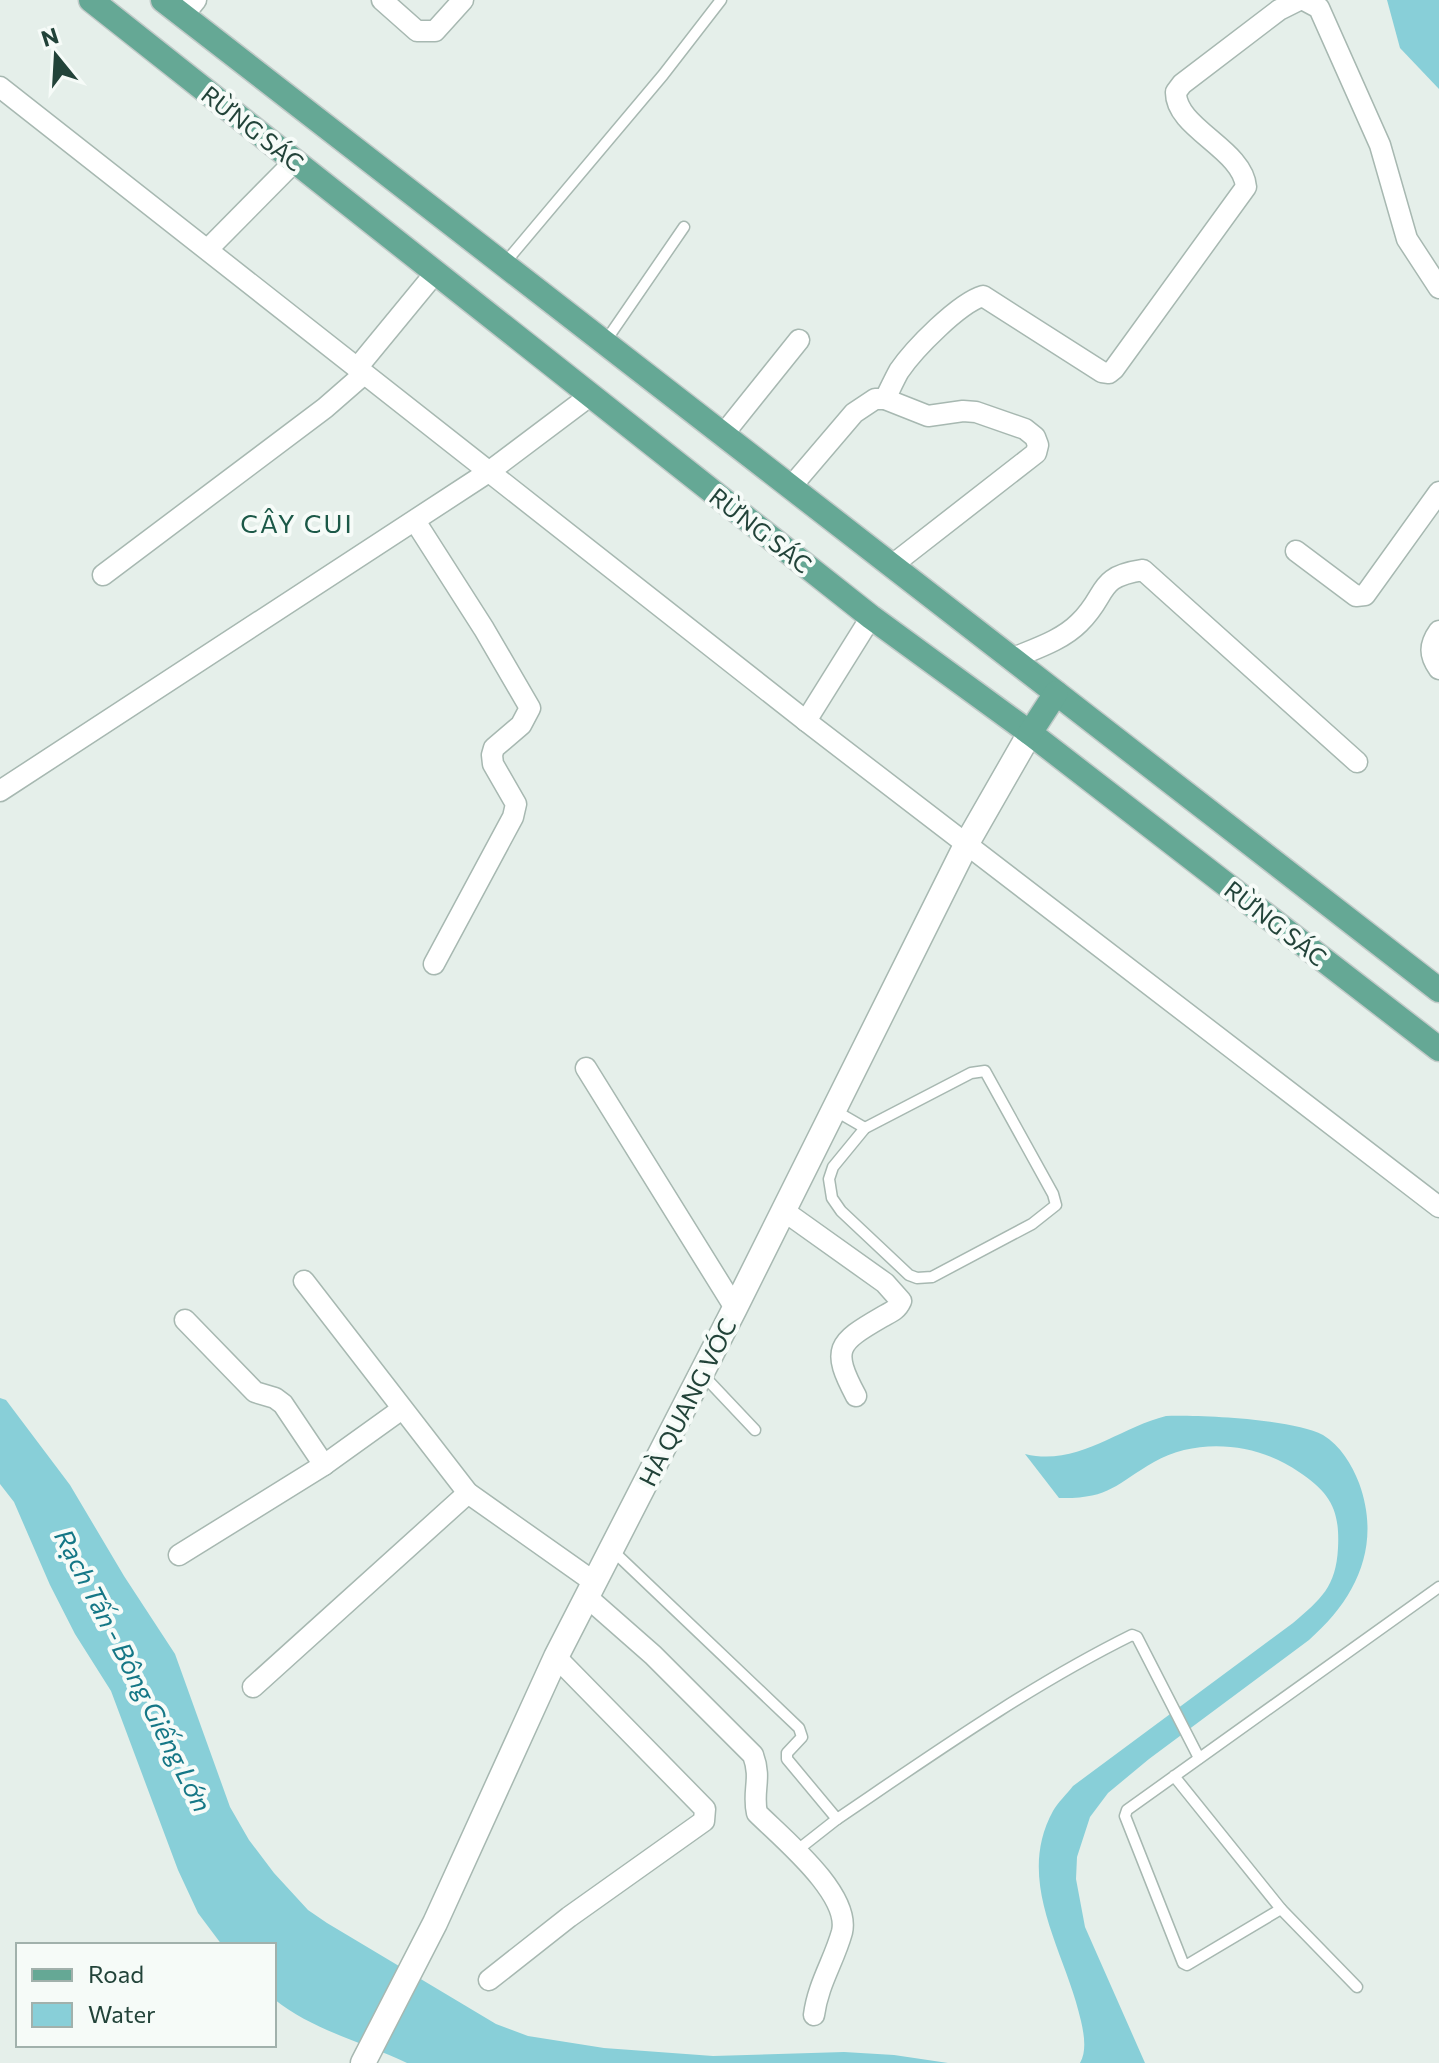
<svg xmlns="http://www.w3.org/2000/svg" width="1439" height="2063" viewBox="0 0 1439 2063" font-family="Commissioner,sans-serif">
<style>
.water{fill:#88cfd8}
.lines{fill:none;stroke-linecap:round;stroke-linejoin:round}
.service-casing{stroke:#a7b8b1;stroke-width:13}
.minor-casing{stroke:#a7b8b1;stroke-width:23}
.tertiary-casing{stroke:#a7b8b1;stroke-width:27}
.primary-casing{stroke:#c1cac8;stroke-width:27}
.service{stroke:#fff;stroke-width:10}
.minor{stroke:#fff;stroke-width:20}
.tertiary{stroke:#fff;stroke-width:24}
.primary{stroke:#65a895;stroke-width:24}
.labels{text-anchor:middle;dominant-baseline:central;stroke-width:8;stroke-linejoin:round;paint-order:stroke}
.street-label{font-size:24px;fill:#224339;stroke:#f6fbf8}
.neighbourhood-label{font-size:26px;letter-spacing:2px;fill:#1b5847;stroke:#f6fbf8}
.water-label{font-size:26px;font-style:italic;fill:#157786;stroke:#f6fbf8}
</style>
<rect width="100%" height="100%" fill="#e5efea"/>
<g class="water">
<polygon points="1387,0 1439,0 1439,89 1400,48"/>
<path d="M0,1398l6,2 64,85 54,91 51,78 55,153 19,33 25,33 34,37 19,13 169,101 32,12 76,12 109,8 131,-4 50,3 54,8h-541c-44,-21 -95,-33 -133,-64v-54h-52l-24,-32 -20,-43 -67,-179 -36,-57 -25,-49 -36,-83 -14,-18z"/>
<path d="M1166,1416c36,-1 126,3 157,19 17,10 29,30 36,48 23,63 -3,116 -50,157l-160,119 -41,34 -18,24 -13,40 -1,22 9,48 60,136h-65c7,-12 4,-29 1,-42 -15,-69 -67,-139 -28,-210 5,-9 14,-17 20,-25l220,-163c28,-24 43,-36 45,-75 2,-39 -8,-55 -39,-76 -41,-29 -101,-35 -145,-10 -40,23 -44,37 -95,36l-34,-44c52,13 93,-26 141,-38z"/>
</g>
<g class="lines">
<defs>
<g id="service">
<polyline points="504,264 663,75 721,0"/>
<polyline points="605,342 684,227"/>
<polygon points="985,1071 1053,1194 1056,1205 1032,1224 932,1277 917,1278 909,1275 841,1211 832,1198 829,1179 833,1167 865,1128 971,1073"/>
<polyline points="834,1110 865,1128"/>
<polyline points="703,1375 755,1430"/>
<path d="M611,1549l188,179 3,9 -15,16v6l50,60c96,-65 192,-133 295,-184l5,2 62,121"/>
<polyline points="1174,1776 1281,1909 1187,1965 1183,1963 1125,1816 1127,1810 1439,1587"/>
<polyline points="795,1852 837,1819"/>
<polyline points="1281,1909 1357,1987"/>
</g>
<g id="minor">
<polyline points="382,0 417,31 435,31 463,0"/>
<polyline points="1304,0 1319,8 1380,145 1407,239 1439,288"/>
<polyline points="183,16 196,0"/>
<polyline points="0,87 806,721 1439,1207"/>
<polyline points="208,249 295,161"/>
<polyline points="357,368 436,272"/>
<path d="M885,399c5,-10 9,-19 14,-28 15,-22 60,-68 84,-75l119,76 7,1 5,-4 132,-182c-3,-38 -71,-59 -70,-95l6,-8 97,-74 20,-10"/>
<polyline points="722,436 799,340"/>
<polyline points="790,488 854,413 875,399 885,399 928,416 963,411 976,412 1025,429 1035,437 1038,445 1036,453 891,566"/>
<polyline points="415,521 484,629 530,708 521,725 494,748 492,755 493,764 516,804 513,817 434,964"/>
<polyline points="1296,551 1356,596 1365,595 1439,492"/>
<polyline points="103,575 325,408 364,374"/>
<path d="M1439,631c-10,14 -10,24 0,38"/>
<path d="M1011,659c23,-10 50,-18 68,-36 30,-29 16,-46 64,-53l214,192"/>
<polyline points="806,721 871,617"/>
<polyline points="0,791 490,471 591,395"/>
<polyline points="586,1068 735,1308"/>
<path d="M784,1211l101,72 16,18c-4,9 -10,11 -19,16 -45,26 -51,32 -26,79"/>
<polyline points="304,1281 468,1493 594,1582"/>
<polyline points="185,1320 255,1392 275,1398 283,1404 324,1465"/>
<polyline points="179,1555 324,1465 402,1409"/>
<path d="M587,1597l66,58 100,100c9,24 -1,36 4,58 25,25 94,81 85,119 -8,29 -24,52 -28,83"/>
<polyline points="253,1687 468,1493"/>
<polyline points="489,1980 569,1917 704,1821 705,1809 556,1657"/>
</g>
<polyline id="tertiary" points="363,2063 435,1923 556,1657 735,1308 967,843 1030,733"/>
<g id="primary">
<polyline points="91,0 871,617 1030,733 1439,1049"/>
<polyline points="163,0 1439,990"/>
<polyline points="1030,733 1056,693"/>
</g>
</defs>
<use href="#service" class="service-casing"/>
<use href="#minor" class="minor-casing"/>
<use href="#tertiary" class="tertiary-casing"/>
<use href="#primary" class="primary-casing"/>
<use href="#service" class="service"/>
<use href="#minor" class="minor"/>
<use href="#tertiary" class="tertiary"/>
<use href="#primary" class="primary"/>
</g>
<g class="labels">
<g class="street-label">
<text transform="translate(253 128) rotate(38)">RỪNG SÁC</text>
<text transform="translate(761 530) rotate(38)">RỪNG SÁC</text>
<text transform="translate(1276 923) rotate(38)">RỪNG SÁC</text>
<text transform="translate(687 1402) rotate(-63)">HÀ QUANG VÓC</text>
</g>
<g class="neighbourhood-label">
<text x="297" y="522">CÂY CUI</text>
</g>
<g class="water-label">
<text transform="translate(134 1670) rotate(63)">Rạch Tấn - Bông Giếng Lớn</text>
</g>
</g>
<rect x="16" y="1943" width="260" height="104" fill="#f6fbf8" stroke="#a1b1ac" stroke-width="2"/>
<rect x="32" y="1969" width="40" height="12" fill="#65a895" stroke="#a1b1ac" stroke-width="2"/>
<text x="88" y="1983" font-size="24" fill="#224339">Road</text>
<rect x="32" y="2003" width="40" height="24" fill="#88cfd8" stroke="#a1b1ac" stroke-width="2"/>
<text x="88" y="2023" font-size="24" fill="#224339">Water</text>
<g transform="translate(56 56) rotate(342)" stroke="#f6fbf8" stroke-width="6" paint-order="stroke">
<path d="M0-6L14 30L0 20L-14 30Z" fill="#224339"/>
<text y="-12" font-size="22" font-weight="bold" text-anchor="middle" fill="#224339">N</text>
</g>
</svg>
